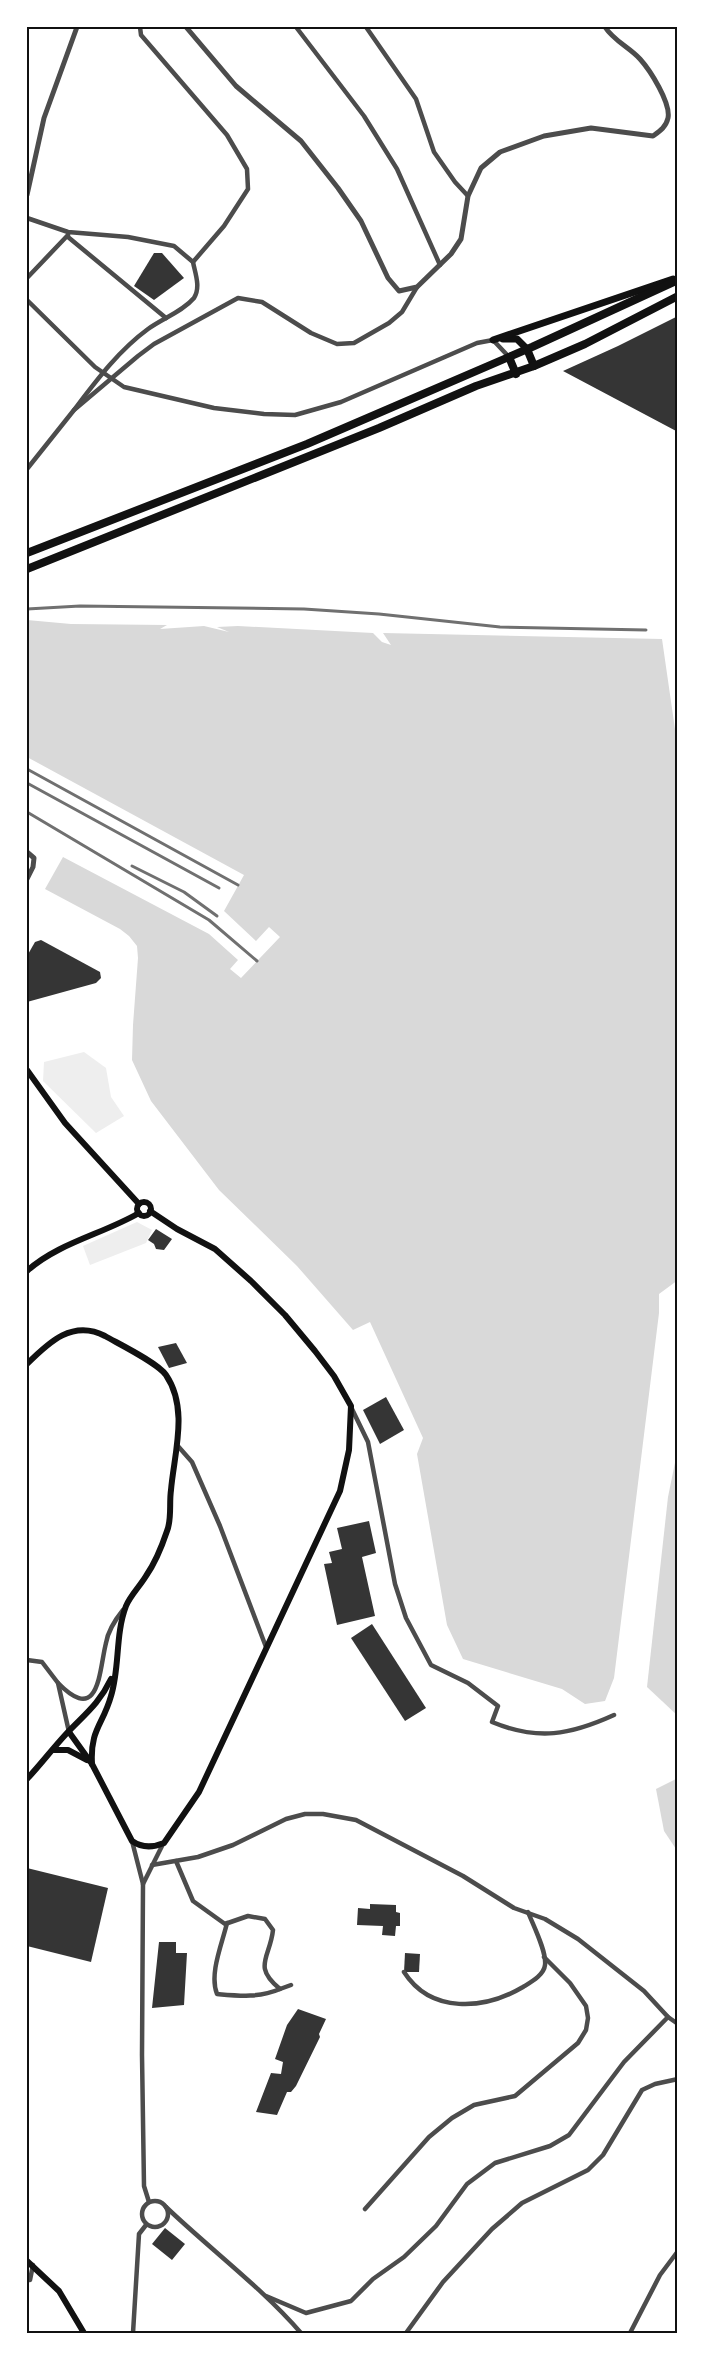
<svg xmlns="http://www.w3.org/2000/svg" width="705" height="2360" viewBox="0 0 705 2360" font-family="Bitter,serif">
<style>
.green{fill:#eee}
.water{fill:#d9d9d9}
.building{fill:#353535}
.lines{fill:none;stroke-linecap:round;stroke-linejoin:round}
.minor{stroke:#4c4c4c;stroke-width:4.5}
.tertiary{stroke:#4c4c4c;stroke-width:5}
.secondary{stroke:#111;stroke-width:6}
.primary{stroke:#111;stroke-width:7}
.trunk{stroke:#111;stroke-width:8}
.rail{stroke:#707070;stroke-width:3}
.neatline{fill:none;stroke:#111;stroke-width:2}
</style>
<rect width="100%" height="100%" fill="#fff"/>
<g class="green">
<polygon points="84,1052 106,1068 111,1097 124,1116 96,1133 43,1081 44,1062"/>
<polygon points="137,1222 152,1230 146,1243 90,1265 83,1246"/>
</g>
<g class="water">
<polygon points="27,620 71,624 167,625 160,629 204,626 229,632 217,627 238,626 373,633 382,642 391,645 383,633 662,639 678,750 678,1280 659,1294 659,1313 614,1678 605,1701 585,1704 562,1689 463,1659 447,1625 417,1454 423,1438 370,1322 353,1330 297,1266 219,1190 151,1101 132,1060 133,1025 138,958 137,946 129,936 120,929 45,889 63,857 209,934 238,960 230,969 241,978 280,937 269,927 256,941 224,911 244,875 27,757"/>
<polygon points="678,1448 678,1716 647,1687 668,1497"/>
<polygon points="678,1778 678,1852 664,1831 656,1789"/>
</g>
<g class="building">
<polygon points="154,253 162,253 184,278 154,300 134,286"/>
<polygon points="678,316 678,432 563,371 618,346"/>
<polygon points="41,940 100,972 101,978 96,983 27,1002 27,956 35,942"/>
<polygon points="156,1229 172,1239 164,1250 156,1249 154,1244 148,1240"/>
<polygon points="176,1343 187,1363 169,1368 158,1347"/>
<polygon points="386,1397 404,1430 380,1444 363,1410"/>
<polygon points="369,1521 376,1553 362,1557 375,1616 337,1625 324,1564 332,1563 329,1552 342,1549 337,1528"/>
<polygon points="372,1624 426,1708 405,1721 351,1638"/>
<polygon points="27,1868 108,1888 91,1962 27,1946"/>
<polygon points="370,1904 396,1905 396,1912 400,1913 400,1926 396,1926 395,1936 382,1935 383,1926 357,1925 358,1908 370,1909"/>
<polygon points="159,1942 176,1942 176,1953 187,1953 184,2005 152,2008"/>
<polygon points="405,1953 420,1954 419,1972 404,1972"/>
<polygon points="298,2009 326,2019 319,2034 320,2037 296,2086 291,2092 287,2092 277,2115 256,2112 271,2073 281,2074 283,2062 275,2059 287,2025"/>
<polygon points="165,2228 185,2244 172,2260 152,2244"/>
</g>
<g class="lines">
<g class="minor">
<polyline points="296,27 364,116 397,169 440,265"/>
<polyline points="366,27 416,99 434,152 455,182 468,196"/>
<polyline points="27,218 68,232 128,237 174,246 193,262"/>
<polyline points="68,237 166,318"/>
<polyline points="27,278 68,235"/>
<polyline points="27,300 95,367 124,387 214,408 264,414 295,415 341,402 477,343 493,340 509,357"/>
<path d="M74,410c22,-29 44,-59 74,-81 15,-11 34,-17 46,-31 7,-11 1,-25 -1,-36l31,-36 24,-37 -1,-20 -20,-34 -86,-100 -1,-8"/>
<polyline points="27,469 74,410 138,356 154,344 238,298 262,302 311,333 337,344 354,343 389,323 402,312 417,287"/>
<path d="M352,1409l16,33 27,142 11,34 25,47 37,18 30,23 -6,16c46,19 78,13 122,-7"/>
<polyline points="177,1445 192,1462 220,1526 266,1647"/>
<polyline points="27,1660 42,1662 58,1683 69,1732"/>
<path d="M58,1683c42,43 41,-13 48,-40 2,-13 9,-23 17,-33"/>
<polyline points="132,1841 143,1884 142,2055 144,2186 149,2202"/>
<path d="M176,1861l17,40 32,23 23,-8 17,3 8,11c-3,28 -21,36 7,59l11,-4"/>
<polyline points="152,1865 198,1857 233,1845 286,1819 305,1814 323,1814 356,1820 463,1876 514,1908 545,1919 578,1939 644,1991 668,2017 678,2024"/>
<polyline points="143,1884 163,1844"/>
<path d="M227,1923c-5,21 -18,51 -10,71 23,2 42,4 63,-5"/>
<path d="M404,1972c27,42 80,38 119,15 8,-5 21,-12 22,-22 2,-13 -12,-40 -17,-53"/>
<circle cx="155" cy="2214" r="13"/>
<path d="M166,2207c44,42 95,80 135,126"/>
<polyline points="365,2209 429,2137 452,2118 474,2105 515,2096 578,2043 586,2030 588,2018 586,2006 570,1983 544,1957"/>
<polyline points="27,2280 30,2280 33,2265"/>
<polyline points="266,2296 306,2313 351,2301 373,2279 404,2257 436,2226 467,2184 495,2163 550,2146 569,2135 624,2062 668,2017"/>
<polyline points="133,2333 139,2234 146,2225"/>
<polyline points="406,2333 443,2282 492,2229 522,2203 588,2170 603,2155 642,2090 655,2084 678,2079"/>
<polyline points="630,2333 660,2275 678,2251"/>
</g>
<g class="tertiary">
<path d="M186,27l50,59 65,55 37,47 23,33 27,57 11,13 18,-4 34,-33 10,-15 7,-43 13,-28 19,-16 44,-16 47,-8 62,8c7,-5 13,-9 15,-18 3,-15 -18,-48 -28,-59 -11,-12 -26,-18 -35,-32"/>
<polyline points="27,195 44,118 77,27"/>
<polyline points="27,852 34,858 33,867 27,879"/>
</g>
<g class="secondary">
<polyline points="27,1070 65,1123 139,1204"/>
<circle cx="144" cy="1209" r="7"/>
<path d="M27,1271c31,-28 76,-37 112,-58"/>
<path d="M27,1364c22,-22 46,-45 78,-28 14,8 53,27 61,39 23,34 8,79 5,115 -2,13 1,29 -4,41 -5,15 -12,32 -21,45 -6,10 -16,20 -20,30 -11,29 -6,61 -15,90 -8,29 -21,33 -19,68"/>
<path d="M69,1732l23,32 40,77c10,7 20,7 32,2l35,-51 141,-301 9,-41 2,-44 -17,-30 -19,-25 -30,-36 -34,-34 -36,-32 -38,-20 -27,-18"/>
<polyline points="53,1750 68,1750 87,1760"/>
<path d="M27,1779c14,-15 26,-31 40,-46 18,-19 32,-29 44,-54"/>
<polyline points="27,2261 59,2291 84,2333"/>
</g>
<g class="primary">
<polyline points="503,339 517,339 527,349"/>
<polyline points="493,340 673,279"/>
</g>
<g class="trunk">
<polyline points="527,349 534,366"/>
<polyline points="509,357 516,374"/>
<polyline points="27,553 307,444 532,347 678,280"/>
<polyline points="27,569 379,428 476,386 534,366 585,344 678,296"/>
</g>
<g class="rail">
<polyline points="27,609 80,606 304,609 379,614 500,627 646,630"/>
<polyline points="27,769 238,885"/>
<polyline points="27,783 219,888"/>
<polyline points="27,812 209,920 257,961"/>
<polyline points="132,866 184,892 217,916"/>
</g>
</g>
<rect width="705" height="2360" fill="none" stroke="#ffffff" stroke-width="57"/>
<rect x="28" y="28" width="648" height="2304" class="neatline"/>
</svg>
